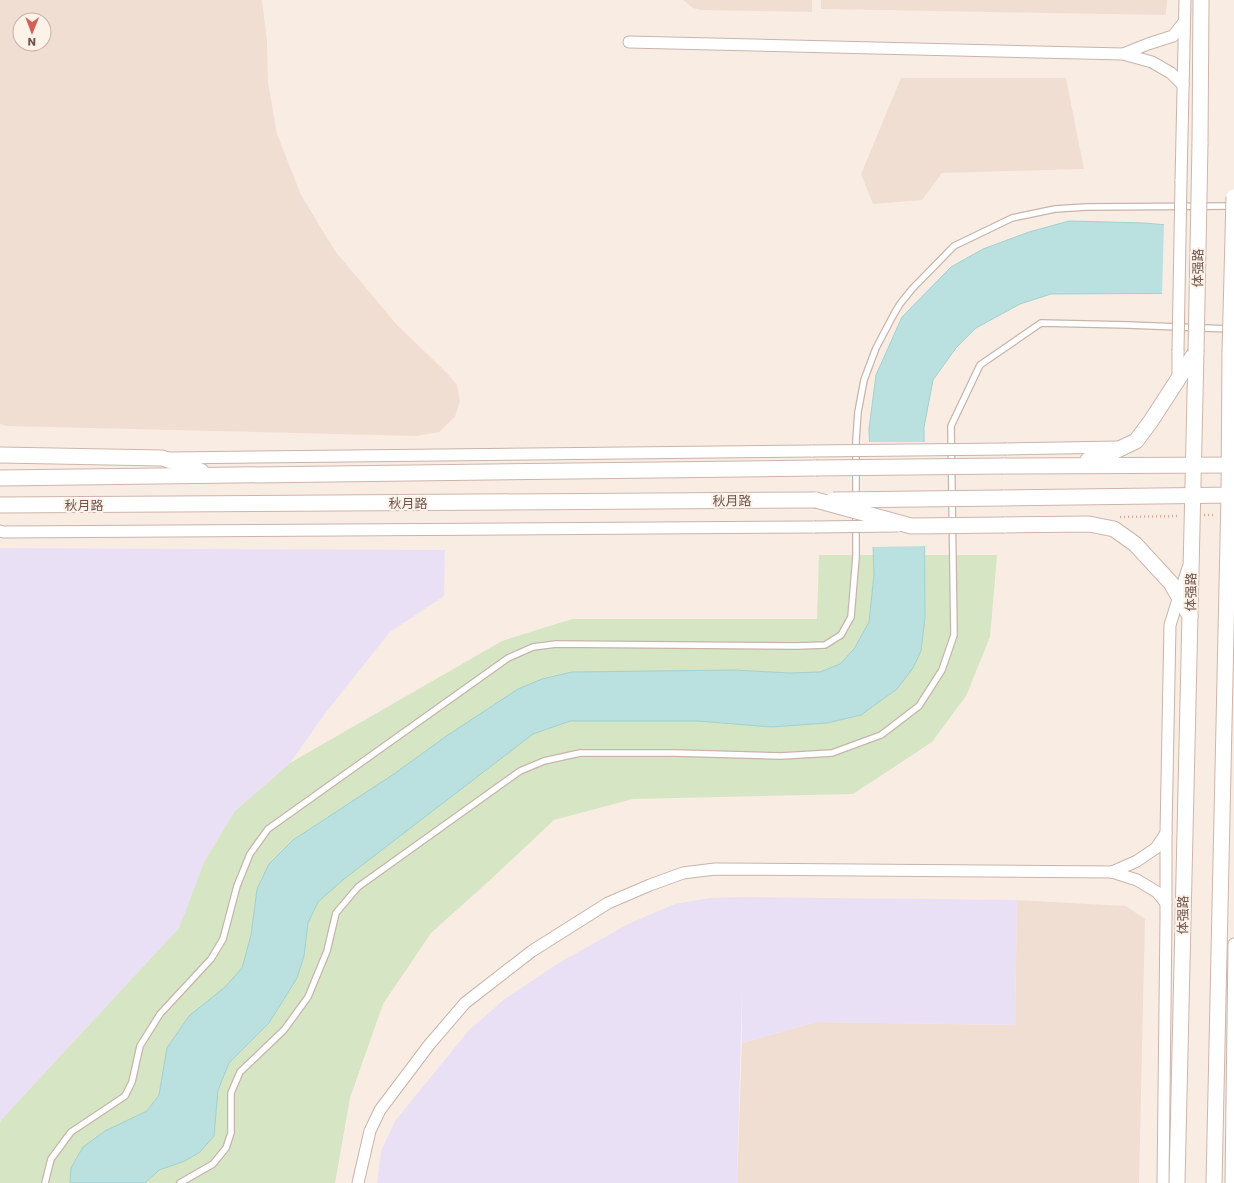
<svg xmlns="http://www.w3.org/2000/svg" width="1234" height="1183" viewBox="0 0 1234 1183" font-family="Poppins,'Noto Sans SC',sans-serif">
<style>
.residential{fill:#f0ded2;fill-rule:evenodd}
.education{fill:#eae0f5}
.green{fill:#d6e5c3}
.water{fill:#bae0e0;stroke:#a1d1d1}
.pier{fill:#f9ede3}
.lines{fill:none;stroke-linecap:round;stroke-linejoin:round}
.lane-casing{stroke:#c8b4ab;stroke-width:8}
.street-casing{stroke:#c8b4ab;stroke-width:13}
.secondary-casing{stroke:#ceb5ab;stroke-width:17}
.path{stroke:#d0aca1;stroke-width:2.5;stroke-dasharray:1 3;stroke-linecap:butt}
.lane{stroke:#fff;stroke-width:5.5}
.street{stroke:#fff;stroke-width:11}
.secondary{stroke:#fff;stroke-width:15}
.street-bridge-casing{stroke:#c8b4ab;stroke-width:13;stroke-linecap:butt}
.secondary-bridge-casing{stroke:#ceb5ab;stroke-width:17;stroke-linecap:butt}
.street-bridge{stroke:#fff;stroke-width:11}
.secondary-bridge{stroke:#fff;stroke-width:15}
.labels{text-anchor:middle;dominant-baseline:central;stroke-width:4;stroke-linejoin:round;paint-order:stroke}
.street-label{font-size:13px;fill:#6e534c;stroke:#fdf2e8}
</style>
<rect width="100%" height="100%" fill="#f9ede3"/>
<g class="residential">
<path d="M0,0h262l5,42 1,40 9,52 24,61 34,56 62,74 49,47 11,13 3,16 -5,16 -16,15 -22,4 -410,-10 -7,-2zM20,20h24v24h-24z"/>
<polygon points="683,0 812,0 812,12 701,10 693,8"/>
<polygon points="821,0 1167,0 1166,15 821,9"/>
<polygon points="901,78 1066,78 1084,169 942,173 922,200 873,204 861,174"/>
<polygon points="1017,900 1126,906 1145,919 1139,1183 737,1183 742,1043 816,1022 1015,1025"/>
</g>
<g class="education">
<polygon points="0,548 445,550 444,596 390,632 327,711 290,763 235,811 204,862 179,928 1,1120 0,1123"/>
<polygon points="744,897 1017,900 1015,1025 816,1022 742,1043 742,989 737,1183 377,1183 381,1151 395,1121 469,1030 506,998 557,964 630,923 675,904 709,898"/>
</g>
<polygon class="green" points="819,555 997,555 990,637 966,696 932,742 853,794 633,799 554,820 489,881 431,933 383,1004 350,1098 335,1183 0,1183 0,1123 1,1120 179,928 204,862 235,811 290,763 502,641 572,619 817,619"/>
<polygon class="water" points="1069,221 1145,223 1234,231 1234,293 1051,294 1020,304 976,328 956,348 933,380 924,427 925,617 921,651 913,668 897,689 861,715 827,723 771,727 698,721 570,721 533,734 344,879 318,902 308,923 304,956 297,978 269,1023 229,1063 218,1090 214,1136 200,1152 185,1161 159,1170 145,1183 70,1183 71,1168 83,1147 105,1131 147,1111 159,1095 167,1048 189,1016 225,987 242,968 251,935 257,889 269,864 293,840 394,774 445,737 518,689 542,679 572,672 734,670 789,673 820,672 840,664 854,649 869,622 874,575 869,429 876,375 902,317 951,267 983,249 1029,232"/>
<g class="pier">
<polygon points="1164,223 1234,229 1234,295 1162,295"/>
<polygon points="867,442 926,442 926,546 871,547"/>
</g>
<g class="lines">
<defs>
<g id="lane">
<polyline points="856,498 856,440 858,412 864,380 876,348 894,314 900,304 912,289 954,246 1012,218 1055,209 1086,207 1233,206"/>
<polyline points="45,1183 51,1159 71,1132 125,1096 132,1082 140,1046 160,1014 211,959 223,939 237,886 250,854 268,829 508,658 533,647 556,644 797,646 825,645 841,635 851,617 856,557 856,513"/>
<polyline points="180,1183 213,1164 226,1148 231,1133 231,1093 240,1072 284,1030 308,997 327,951 336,913 358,887 520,771 544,761 580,753 675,753 781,756 832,753 881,735 919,706 942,670 954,635 951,426 980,365 1041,323 1128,325 1230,329"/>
</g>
<g id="street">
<polyline points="629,42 1123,54"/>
<polyline points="1183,85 1171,73 1152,62 1123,54 1148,44 1173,36 1184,22"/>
<polyline points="1181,181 1185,0"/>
<polyline points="1178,381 1178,351"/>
<polyline points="1006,449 1118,447"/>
<polyline points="170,458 813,451"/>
<polyline points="0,531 4,532 815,527"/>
<polyline points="1166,833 1156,848 1137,861 1112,872 1137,880 1157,892 1166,903"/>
<polyline points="358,1183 370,1131 380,1110 429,1045 465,1003 532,951 608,903 650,885 683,873 715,869 1112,872"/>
<polyline points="1163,1183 1166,918 1166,832 1170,625 1188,568"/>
<polyline points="1231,1183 1234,944"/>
</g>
<g id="secondary">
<polyline points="1200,144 1201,0"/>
<polyline points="0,455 162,458 201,471"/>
<polyline points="1088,460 1109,454 1136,441 1151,421 1195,353"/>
<polyline points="1003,466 1234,465"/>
<polyline points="0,478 816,468"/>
<polyline points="1003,498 1234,495"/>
<polyline points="0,505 816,500"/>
<polyline points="1004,525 1089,524 1114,529 1135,544 1171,583 1190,616"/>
<polyline points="1177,1183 1196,352"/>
<polyline points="1214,1183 1229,495 1230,353"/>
</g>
</defs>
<use href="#lane" class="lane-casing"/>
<use href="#street" class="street-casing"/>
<use href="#secondary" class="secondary-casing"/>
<g class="path">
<polyline points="1204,515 1215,515"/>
<polyline points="1120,517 1179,516"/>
</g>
<use href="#lane" class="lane"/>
<use href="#street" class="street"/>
<use href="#secondary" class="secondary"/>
<defs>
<g id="street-bridge">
<polyline points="1178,351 1181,181"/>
<polyline points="813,451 1006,449"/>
<polyline points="815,527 898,526"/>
</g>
<g id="secondary-bridge">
<polyline points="1196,352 1200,144"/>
<polyline points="1230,353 1234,197"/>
<polyline points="816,468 1003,466"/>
<polyline points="816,500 911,526 1004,525"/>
<polyline points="833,500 1003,498"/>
</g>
</defs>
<use href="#street-bridge" class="street-bridge-casing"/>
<use href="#secondary-bridge" class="secondary-bridge-casing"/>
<use href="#street-bridge" class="street-bridge"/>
<use href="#secondary-bridge" class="secondary-bridge"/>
</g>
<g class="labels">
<g class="street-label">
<text transform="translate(1198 268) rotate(-89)">体强路</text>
<text transform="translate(732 501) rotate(-1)">秋月路</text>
<text x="408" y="503">秋月路</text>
<text x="84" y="505">秋月路</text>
<text transform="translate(1191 592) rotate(-89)">体强路</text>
<text transform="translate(1183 915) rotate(-89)">体强路</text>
</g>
</g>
<g transform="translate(32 32) rotate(181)"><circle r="19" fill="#fdf2e8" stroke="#c4b2aa"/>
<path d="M0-3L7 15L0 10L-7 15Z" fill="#d75e55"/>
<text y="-6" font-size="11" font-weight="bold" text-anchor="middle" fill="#6e534c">N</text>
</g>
</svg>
